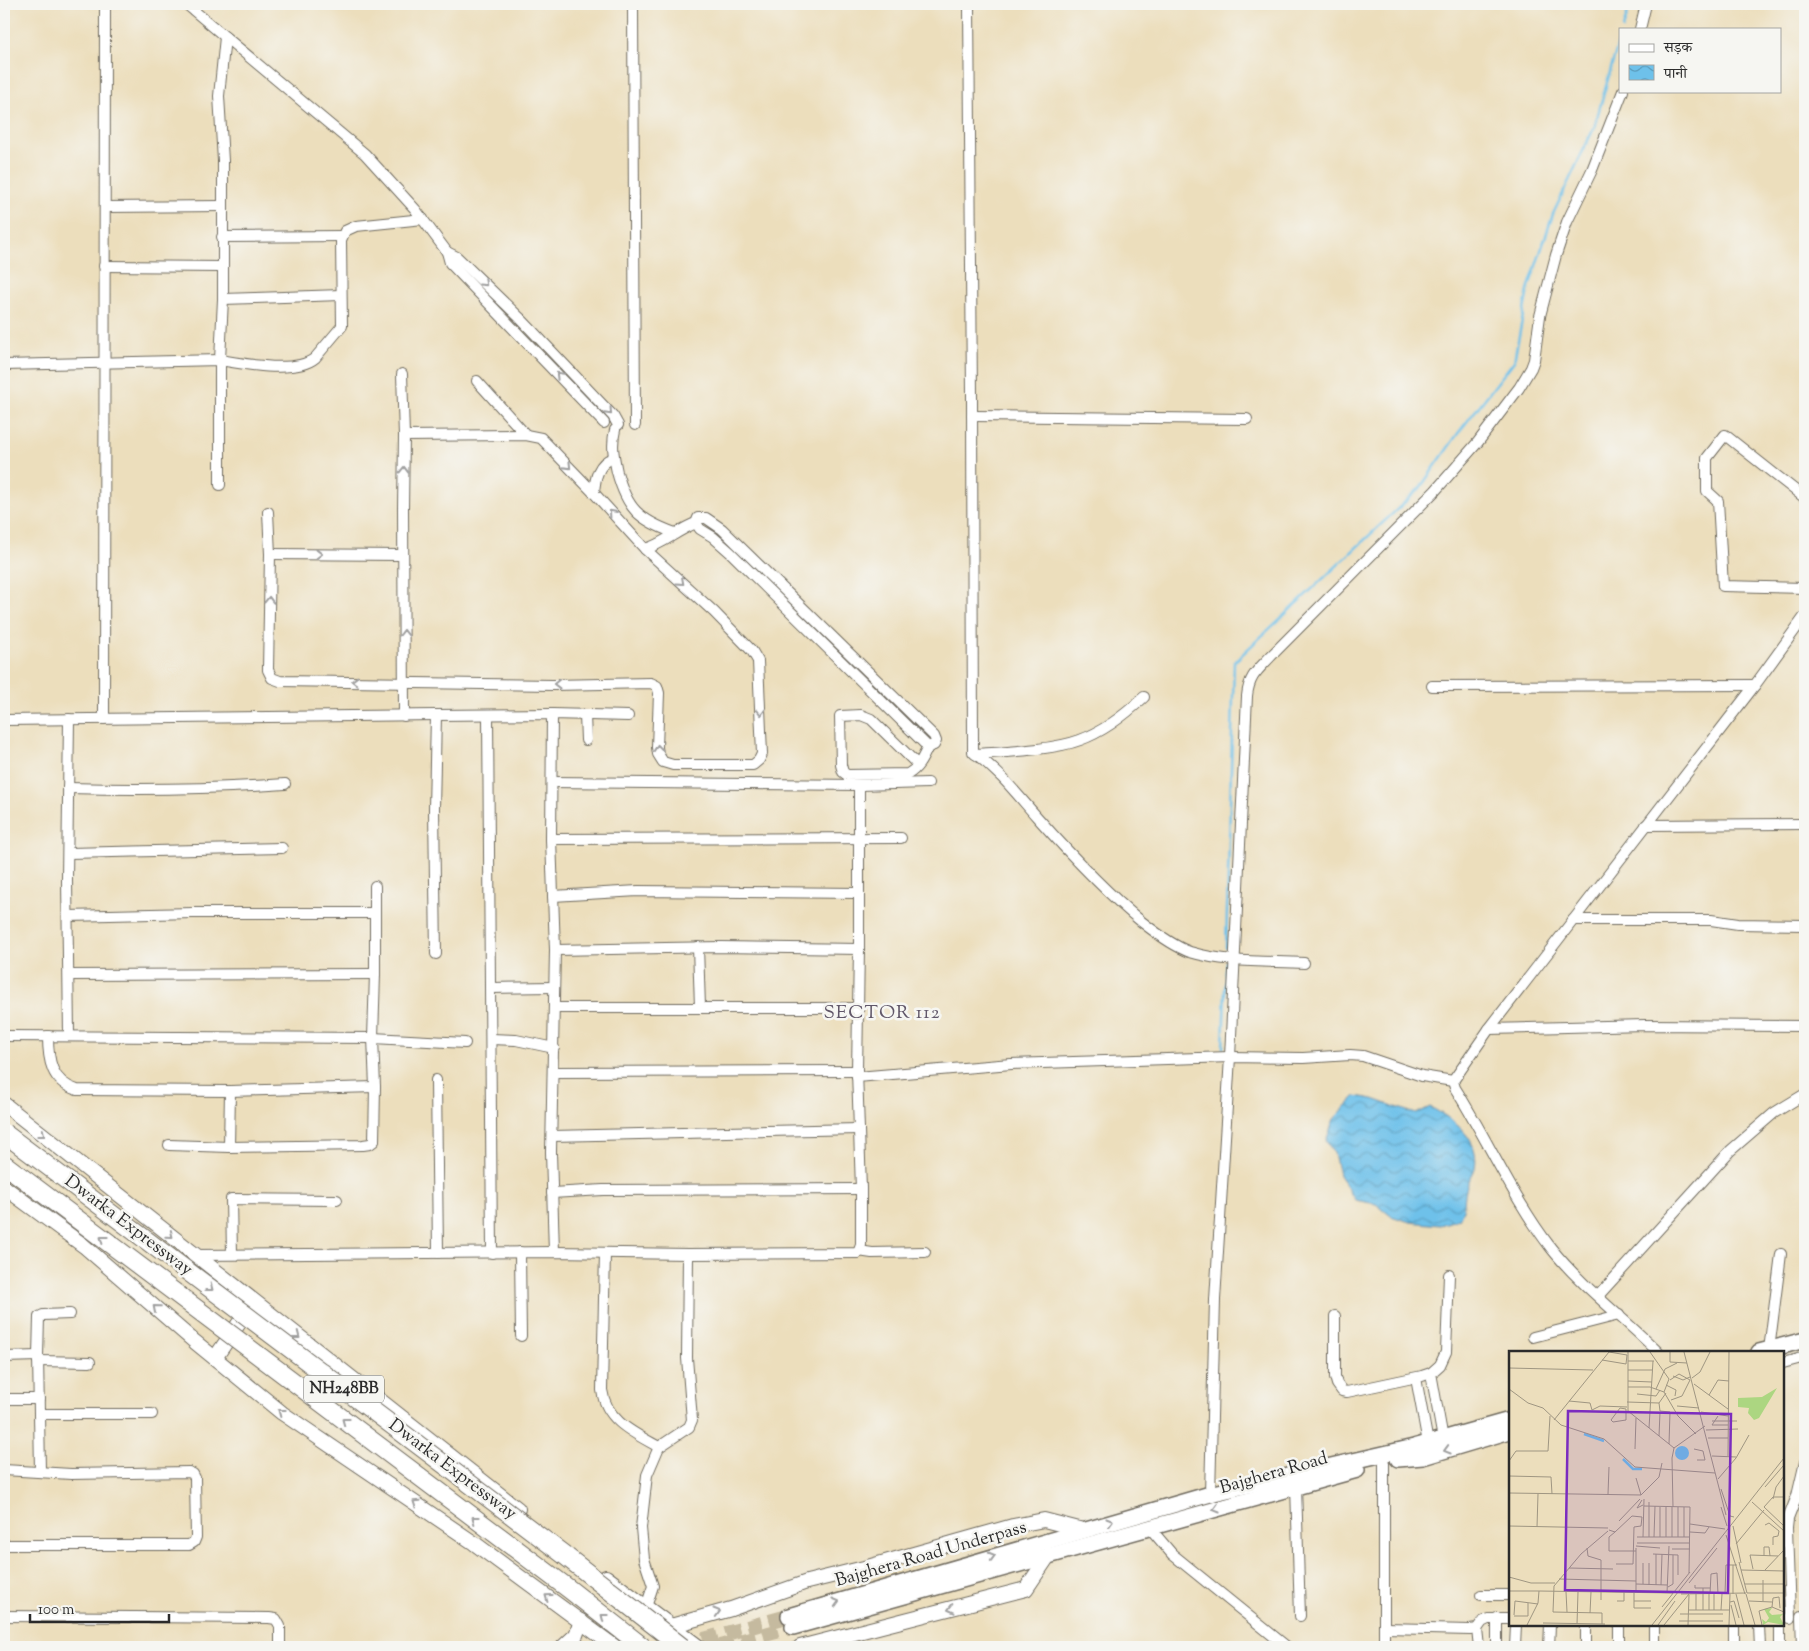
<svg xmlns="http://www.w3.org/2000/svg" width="1809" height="1651" viewBox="0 0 1809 1651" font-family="'Sorts Mill Goudy','Noto Serif Devanagari',serif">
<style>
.water{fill:url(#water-waves);stroke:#4c768a}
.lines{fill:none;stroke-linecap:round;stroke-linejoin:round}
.stream{stroke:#6ec1ea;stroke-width:2.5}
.secondary-tunnel{stroke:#c5ba9f;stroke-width:15;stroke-dasharray:15 8;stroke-linecap:butt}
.minor-casing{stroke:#6f6a5e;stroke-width:12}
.tertiary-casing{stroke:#6f6a5e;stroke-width:16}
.secondary-casing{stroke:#6f6a5e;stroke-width:18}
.minor{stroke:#fff;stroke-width:10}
.tertiary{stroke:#fff;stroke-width:14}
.secondary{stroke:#fff;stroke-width:15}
.trunk-bridge-casing{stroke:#6f6a5e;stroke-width:20;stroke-linecap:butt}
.trunk-bridge{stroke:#fff;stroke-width:18}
.oneway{stroke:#a0a0a0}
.labels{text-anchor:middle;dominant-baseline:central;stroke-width:5;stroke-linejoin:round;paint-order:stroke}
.shield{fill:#f6f6f2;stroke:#686867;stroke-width:1}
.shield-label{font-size:16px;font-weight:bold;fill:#2b2b2b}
.street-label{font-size:18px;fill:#2b2b2b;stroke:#f6f6f2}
.neighbourhood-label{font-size:19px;letter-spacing:1px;fill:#615769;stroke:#f6f6f2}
.inset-river{fill:none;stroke:#6ec1ea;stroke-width:2.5}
.inset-road{fill:none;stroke:#9f9682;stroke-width:1}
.view{fill:#7b2cbf;fill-opacity:0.15;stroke:#7b2cbf;stroke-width:2.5}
.inset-edge{fill:none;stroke:#2b2b2b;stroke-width:2.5}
</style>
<defs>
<pattern id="water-waves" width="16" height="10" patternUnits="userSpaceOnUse" patternTransform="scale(1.25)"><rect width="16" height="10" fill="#6ec1ea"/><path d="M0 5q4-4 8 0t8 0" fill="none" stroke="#5b9dbe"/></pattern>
</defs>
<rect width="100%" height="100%" fill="#f6f6f2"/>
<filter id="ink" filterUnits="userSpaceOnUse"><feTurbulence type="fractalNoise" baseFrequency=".02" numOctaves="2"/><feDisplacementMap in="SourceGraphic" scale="10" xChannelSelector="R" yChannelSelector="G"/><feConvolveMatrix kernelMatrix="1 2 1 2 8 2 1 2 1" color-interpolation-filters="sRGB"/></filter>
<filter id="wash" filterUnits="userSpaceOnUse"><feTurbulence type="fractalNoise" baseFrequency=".0096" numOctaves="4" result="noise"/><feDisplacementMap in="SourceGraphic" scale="20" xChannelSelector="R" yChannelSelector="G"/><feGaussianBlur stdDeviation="1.12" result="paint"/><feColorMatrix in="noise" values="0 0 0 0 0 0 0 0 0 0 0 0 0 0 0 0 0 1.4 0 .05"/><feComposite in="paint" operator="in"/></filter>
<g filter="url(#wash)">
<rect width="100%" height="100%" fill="#ecdebc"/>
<path class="water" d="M1356,1096l17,3 43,15 14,-7c23,12 51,32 45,61 -2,7 -8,14 -9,22 -3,13 0,16 -7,29l-19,6 -30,-3 -19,-6 -15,-12 -21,-4 -16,-25 -5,-22 -8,-12 8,-22z"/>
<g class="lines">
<g class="stream">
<polyline points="1623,29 1630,4"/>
<polyline points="1226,947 1234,662 1420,488 1459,432 1514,361 1528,290 1553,214 1594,128 1620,37"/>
<polyline points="1223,1048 1226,962"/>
</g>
</g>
</g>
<g filter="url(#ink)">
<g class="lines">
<g class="secondary-tunnel">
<polyline points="681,1646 789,1616"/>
<polyline points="719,1647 793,1627"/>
</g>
<defs>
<g id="minor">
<polyline points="186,4 365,154 415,209 447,252 450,263 604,423"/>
<polyline points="633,4 635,425"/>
<path d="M969,4l3,393 1,355c27,20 42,40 64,65 32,36 67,74 105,105 14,11 31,24 48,30 36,11 76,9 114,11"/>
<polyline points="1640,29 1646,4"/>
<polyline points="105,207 222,206"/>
<polyline points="222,237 342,236"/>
<polyline points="447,252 457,257 520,318 613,416 618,425"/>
<polyline points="104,266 222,267"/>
<polyline points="223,299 341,295"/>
<path d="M4,365l216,-5c24,4 76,14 95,-2l27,-32 -1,-86 4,-9 11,-5 67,-7"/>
<polyline points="402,374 404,436"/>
<polyline points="477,381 526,435"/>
<polyline points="972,416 1247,419"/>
<path d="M615,430c-4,16 -1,27 2,42 10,37 22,48 58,61"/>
<polyline points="220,485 220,360 223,299 223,161 219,96 225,37"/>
<polyline points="1805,498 1725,435 1707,458 1707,491 1718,501 1723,586 1805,588"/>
<path d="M268,512l2,42 -2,116 4,8 8,3 273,4 98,-2 6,3 2,7 -2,54 1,7 5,8 10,3h80l6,-5 3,-6 -4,-93 -6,-10 -38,-39 -69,-63 -51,-56c1,-15 4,-30 19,-35"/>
<polygon points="698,518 706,518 722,529 934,736 936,741 934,745 928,747 925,744 731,553 713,537 700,529 696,523"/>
<path d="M645,549c19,-5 32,-19 51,-26"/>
<polyline points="270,554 403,555"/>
<polyline points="1432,686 1755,685"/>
<polyline points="552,714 551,839 555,950 551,1152 554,1252"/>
<polyline points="585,715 586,740"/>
<polyline points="404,716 403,508 404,436 526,435 541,438 594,493"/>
<polyline points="488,716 492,1253"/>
<polyline points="69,719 67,880 69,1035"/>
<polyline points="104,719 105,4"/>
<polyline points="4,720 436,715"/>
<path d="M975,754c29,-2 79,-4 105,-14 25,-9 45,-25 64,-43"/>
<path d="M918,765l-47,-46 -10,-4 -21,1 1,49 2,7 4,3 61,-1c11,-6 15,-17 20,-27"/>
<polyline points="552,782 859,785 928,783"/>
<path d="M68,788c73,2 145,1 217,-4"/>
<polyline points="1646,825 1805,824"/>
<polyline points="551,839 901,838"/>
<polyline points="69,853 282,848"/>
<polyline points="553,896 638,891 858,893"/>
<polyline points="68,916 193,913 375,913"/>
<polyline points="1573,920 1711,920 1738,924 1805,925"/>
<polyline points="698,947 700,1007"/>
<polyline points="555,950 721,947 859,949"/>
<polyline points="436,954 434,809 436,715 552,714 628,716"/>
<polyline points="69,975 375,974"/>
<polyline points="491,988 554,987"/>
<polyline points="554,1008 857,1008"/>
<polyline points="1489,1029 1645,1025 1805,1026"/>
<polyline points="4,1036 373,1038 465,1043"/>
<path d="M48,1036c0,24 3,46 29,54l153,1 145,-4"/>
<polyline points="491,1039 516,1040 554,1048"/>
<polyline points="554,1072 857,1071"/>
<polyline points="857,1077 1011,1064 1230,1057 1303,1058 1350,1055 1363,1056 1422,1076 1453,1081"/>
<polyline points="436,1080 438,1253"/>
<polyline points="552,1136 859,1129"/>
<polyline points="169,1145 229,1147 363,1145 370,1144 374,1141 375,1087 373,1038 375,974 375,886"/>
<polyline points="229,1147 230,1091"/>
<polyline points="552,1193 603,1190 861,1189"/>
<polyline points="859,1251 872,1253 925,1252"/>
<polyline points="520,1252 521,1336"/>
<path d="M605,1253l-3,137c4,31 32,43 57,57"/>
<polyline points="232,1254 231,1199 337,1200"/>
<polyline points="195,1255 554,1252 688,1254 858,1253 861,1245 861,1189 857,1071 859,949 859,785"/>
<polyline points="1598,1296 1730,1151 1774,1113 1805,1094"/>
<polyline points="1335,1316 1335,1377 1337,1384 1342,1391 1347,1392 1422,1376 1431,1373 1440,1365 1446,1352 1449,1275"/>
<polyline points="1533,1337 1619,1315"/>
<polyline points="1769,1350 1781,1254"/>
<path d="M1658,1352c-34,-34 -77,-66 -107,-104 -38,-49 -63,-108 -96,-160l-2,-7 36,-52 266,-344 50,-69"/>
<polyline points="4,1357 38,1356"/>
<polyline points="38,1361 90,1362"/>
<polyline points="1783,1363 1805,1357"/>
<polyline points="1431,1373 1443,1439"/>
<polyline points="1416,1378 1428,1443"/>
<polyline points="4,1399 39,1399"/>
<polyline points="39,1414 152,1414"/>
<polyline points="4,1470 71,1474 189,1472 193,1474 195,1478 196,1537 194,1542 189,1545 4,1545"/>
<polyline points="40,1471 38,1356 39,1317 43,1315 70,1314"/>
<polyline points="1296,1486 1300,1616"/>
<path d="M1210,1494l5,-194 15,-243 17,-361c2,-20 11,-26 24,-40l164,-165 43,-49 41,-54 12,-20 3,-8 6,-44 16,-61 11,-33 25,-52 31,-79"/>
<polyline points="1150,1528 1172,1554 1287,1647"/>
<polyline points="1481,1595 1510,1595"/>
<polyline points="646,1607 653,1586 644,1559 641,1528 647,1475 659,1447 689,1427 692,1420 687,1358 688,1254"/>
<polyline points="4,1616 269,1618 276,1619 280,1626 280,1647"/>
<polyline points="1801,1617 1802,1647"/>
<polyline points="1790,1618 1787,1528 1788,1519 1797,1496 1805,1462"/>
<polyline points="1619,1625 1619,1647"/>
<polyline points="1654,1625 1654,1647"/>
<polyline points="1759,1625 1760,1647"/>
<polyline points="1780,1625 1780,1647"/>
<polyline points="1385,1628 1470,1630 1477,1629 1482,1622 1488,1619 1510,1619"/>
<polyline points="1477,1629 1479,1647"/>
<polyline points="1384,1647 1384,1463"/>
<polyline points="1497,1647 1497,1618"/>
<polyline points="1515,1647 1516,1625"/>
<polyline points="1549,1647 1550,1625"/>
<polyline points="1586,1647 1586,1625"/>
<polyline points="1734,1647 1734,1625"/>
</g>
<g id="tertiary">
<polyline points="4,1104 518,1509"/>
<polyline points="4,1187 84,1246 195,1342 282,1413 474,1543 615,1647"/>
<polyline points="215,1358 250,1307"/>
<polyline points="606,1577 699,1647"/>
<polyline points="671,1626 731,1609 807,1582 864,1568 1013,1526 1044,1520 1083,1530"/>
<polyline points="563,1647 576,1635 581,1621"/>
<polyline points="800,1647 1026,1589 1049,1555"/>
</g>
<g id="secondary">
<polyline points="1759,1352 1805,1340"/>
<polyline points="1398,1459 1423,1457 1510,1431"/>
<polyline points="789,1616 1214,1493 1414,1447 1510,1420"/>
<polyline points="793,1627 1357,1470"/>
</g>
</defs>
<use href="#minor" class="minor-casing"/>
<use href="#tertiary" class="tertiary-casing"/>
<use href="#secondary" class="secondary-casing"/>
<use href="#minor" class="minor"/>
<use href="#tertiary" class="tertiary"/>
<use href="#secondary" class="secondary"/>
<defs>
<g id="trunk-bridge">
<polyline points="4,1133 563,1554 682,1647"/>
<polyline points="4,1164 569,1589 643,1647"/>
</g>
</defs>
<use href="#trunk-bridge" class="trunk-bridge-casing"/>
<use href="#trunk-bridge" class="trunk-bridge"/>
</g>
<defs><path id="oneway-chevron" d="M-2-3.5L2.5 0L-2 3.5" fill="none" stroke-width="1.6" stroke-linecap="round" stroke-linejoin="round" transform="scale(1.25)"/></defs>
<g class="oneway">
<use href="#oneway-chevron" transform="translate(484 283) rotate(44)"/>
<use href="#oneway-chevron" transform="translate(559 375) rotate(-134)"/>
<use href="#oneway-chevron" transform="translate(609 412) rotate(47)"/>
<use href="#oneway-chevron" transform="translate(568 466) rotate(46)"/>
<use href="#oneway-chevron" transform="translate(404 470) rotate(-89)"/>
<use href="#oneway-chevron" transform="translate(612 513) rotate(-132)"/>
<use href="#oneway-chevron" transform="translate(319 554)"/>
<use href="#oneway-chevron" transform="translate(681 582) rotate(42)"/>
<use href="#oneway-chevron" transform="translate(269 600) rotate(-89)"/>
<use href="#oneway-chevron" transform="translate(404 633) rotate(-90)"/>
<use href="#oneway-chevron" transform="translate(355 681) rotate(-180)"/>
<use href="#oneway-chevron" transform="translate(557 684) rotate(179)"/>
<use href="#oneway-chevron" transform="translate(761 712) rotate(88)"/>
<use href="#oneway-chevron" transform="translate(658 748) rotate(-96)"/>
<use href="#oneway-chevron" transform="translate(42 1134) rotate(38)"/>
<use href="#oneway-chevron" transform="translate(170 1235) rotate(39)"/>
<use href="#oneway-chevron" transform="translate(103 1239) rotate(-143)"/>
<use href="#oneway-chevron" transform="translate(210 1288) rotate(37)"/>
<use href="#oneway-chevron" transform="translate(156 1308) rotate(-139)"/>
<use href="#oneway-chevron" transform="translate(297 1336) rotate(38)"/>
<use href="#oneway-chevron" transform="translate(281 1412) rotate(-143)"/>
<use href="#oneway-chevron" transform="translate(345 1421) rotate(-143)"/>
<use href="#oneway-chevron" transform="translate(1447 1450) rotate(164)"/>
<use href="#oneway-chevron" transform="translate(416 1503) rotate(-146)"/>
<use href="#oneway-chevron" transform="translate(1216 1509) rotate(164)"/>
<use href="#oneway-chevron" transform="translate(475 1519) rotate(-143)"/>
<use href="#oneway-chevron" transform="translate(1110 1522) rotate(-16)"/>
<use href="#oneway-chevron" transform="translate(992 1556) rotate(-16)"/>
<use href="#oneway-chevron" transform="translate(548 1597) rotate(-144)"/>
<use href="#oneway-chevron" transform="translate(836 1602) rotate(-16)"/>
<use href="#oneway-chevron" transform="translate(951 1609) rotate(166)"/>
<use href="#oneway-chevron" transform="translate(717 1612) rotate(-16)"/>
<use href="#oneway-chevron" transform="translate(604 1617) rotate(-142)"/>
</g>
</g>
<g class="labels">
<rect class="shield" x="304" y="1375.5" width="80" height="27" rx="4"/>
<g class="shield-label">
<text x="344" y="1389">NH248BB</text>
</g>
<g class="street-label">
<text transform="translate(128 1226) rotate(37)">Dwarka Expressway</text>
<text transform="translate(452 1470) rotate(37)">Dwarka Expressway</text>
<text transform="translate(1274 1474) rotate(-16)">Bajghera Road</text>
<text transform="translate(931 1555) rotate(-16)">Bajghera Road Underpass</text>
</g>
<g class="neighbourhood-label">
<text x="882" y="1013">SECTOR 112</text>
</g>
</g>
<g transform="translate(1509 1351)">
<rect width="275" height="275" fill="#ecdebc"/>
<path d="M263,257l-3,4 3,3 11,-1 -3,3 4,8 -16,-3 -5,3 -1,-6 4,3 3,-4 -5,-9z" fill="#acd681"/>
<path d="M268,37l-18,30 -5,2 -6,-7 1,-5 -11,-1v-9l24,-1z" fill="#acd681"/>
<path d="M166 102a7 7 0 1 1 14 0a7 7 0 1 1-14 0Z" fill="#6ec1ea"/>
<path class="inset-river" d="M75,83l20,7M114,108l10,10h9"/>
<path class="inset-road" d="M119,1v59l46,37M141,1l19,27 -5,13M161,1v10l17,1M175,1l42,163M119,10h26M0,17l84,2M119,19h24M164,25l10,4 7,-3M183,27l8,-6 10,-20M161,29l9,-6 11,6 -8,16 -11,4M119,30l24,1M185,33l34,25M157,34l10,5 -1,6M119,36h22l14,5 14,24 18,18M0,38l19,14 15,5 18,17 43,14 31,28 80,6M147,38l9,-20 12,-6M157,42l-7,10 1,8 10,1 -1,32M128,43l19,2 4,-6M200,44l9,-15 11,1M60,50l21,2 2,7 8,-4 27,1M118,51l32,1M168,55l22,2M111,57l6,1v11l-13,2 -2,-2zM192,61l27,4M209,65l-6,9h16M45,69l55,-68 18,3 -1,9 -24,-4M203,70h25M140,77l4,-67M197,79l32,-1M150,85l1,-24M199,87h20M126,98l1,-31M185,98l9,2 2,9h-8M203,105l24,1M219,105l1,-104M0,110l7,-10h32l2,-35M0,125l42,1 1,17M127,127l5,17M209,128l18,-21 13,-23M256,136l19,-22M212,138l9,27 4,1M0,142l132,2 18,-18 3,-14M99,143l1,-27M275,146h-11l-9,10 20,19M264,148l3,-12 8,-11M133,149l-5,8 6,-3M243,151l32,29M135,155l46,1 -1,66M164,156l-1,-49 2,-10 31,-22M169,156v30M212,156l6,19M110,170l21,-22M181,173l35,5M256,174l4,-2 10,8 -1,5 -5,1v8M0,175l99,2M224,175l8,37M28,176l1,-33M100,179l6,2 17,-16 10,1 -1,9 -7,1 -1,37h-17M106,181l-6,5v14h27M181,181l15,1 4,-6M217,184l19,59M128,186h53M134,186l1,-38M140,186v-35M145,186l1,-31M151,186v-30M157,186v-30M163,186v-30M175,186v-30M128,192h53M227,193l28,-34M127,195l24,2M78,197l1,8 13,4v40M163,198h18M144,203l25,1v20M255,204v-8h5l1,9M230,211l8,31M134,212v21M140,212v22M60,217l44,1M244,218l-3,-14 28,1M232,219l43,1M256,219l19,-20M0,226l22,6h24M50,228l77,2M180,232l28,-35M127,233l31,1M236,233h39M147,234v-31M152,234l1,-31M186,234v3h15M159,236l5,-3v-29M194,237v22M0,240h30M57,241l1,20M127,241v-44M125,242v15h17M158,242l2,-47M238,242h37M172,243l65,-1M201,243l1,-20 6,-1 1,21M216,243l1,-29h11M224,243v-29M227,243l8,31M237,243l9,31M108,250h7v-9M125,250h17M240,250l23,1M254,250v-21M221,251l4,-1 5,17M222,254l5,20M153,256l28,-35M263,256l1,-9 6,-1 1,11M180,259h40M187,259v-16M200,259v-16M205,259v-16M212,259l1,-16M81,262l1,-21M171,263h43M5,264l1,-14 23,3M5,265h14v-13M170,270h44M34,272l62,1M68,273l1,-32M93,273v-11l-49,-1 1,-26 27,-32 27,-23M18,274l11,-22 1,-12 134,2M143,274l132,-167M149,274l17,-24M155,274l25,-31M179,274l1,-30M220,274l1,-31M253,274l-3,-14 13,-4 12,5"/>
<path class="view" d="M59,60l163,3 -3,179 -163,-3z"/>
<rect width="275" height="275" class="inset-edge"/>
</g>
<rect width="1809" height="1651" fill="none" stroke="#f6f6f2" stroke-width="20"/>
<rect x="1619" y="28" width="162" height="65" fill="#f6f6f2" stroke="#a5a5a2"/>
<rect x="1629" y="44" width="25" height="8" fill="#ffffff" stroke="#a5a5a2"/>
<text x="1664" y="52" font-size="15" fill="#2b2b2b">सड़क</text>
<rect x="1629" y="65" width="25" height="15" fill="url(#water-waves)" stroke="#a5a5a2"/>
<text x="1664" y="78" font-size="15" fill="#2b2b2b">पानी</text>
<path d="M30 1614v8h139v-8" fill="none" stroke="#2b2b2b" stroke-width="2.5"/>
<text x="38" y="1614" font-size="15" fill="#2b2b2b" stroke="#f6f6f2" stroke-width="4" paint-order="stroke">100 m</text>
</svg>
